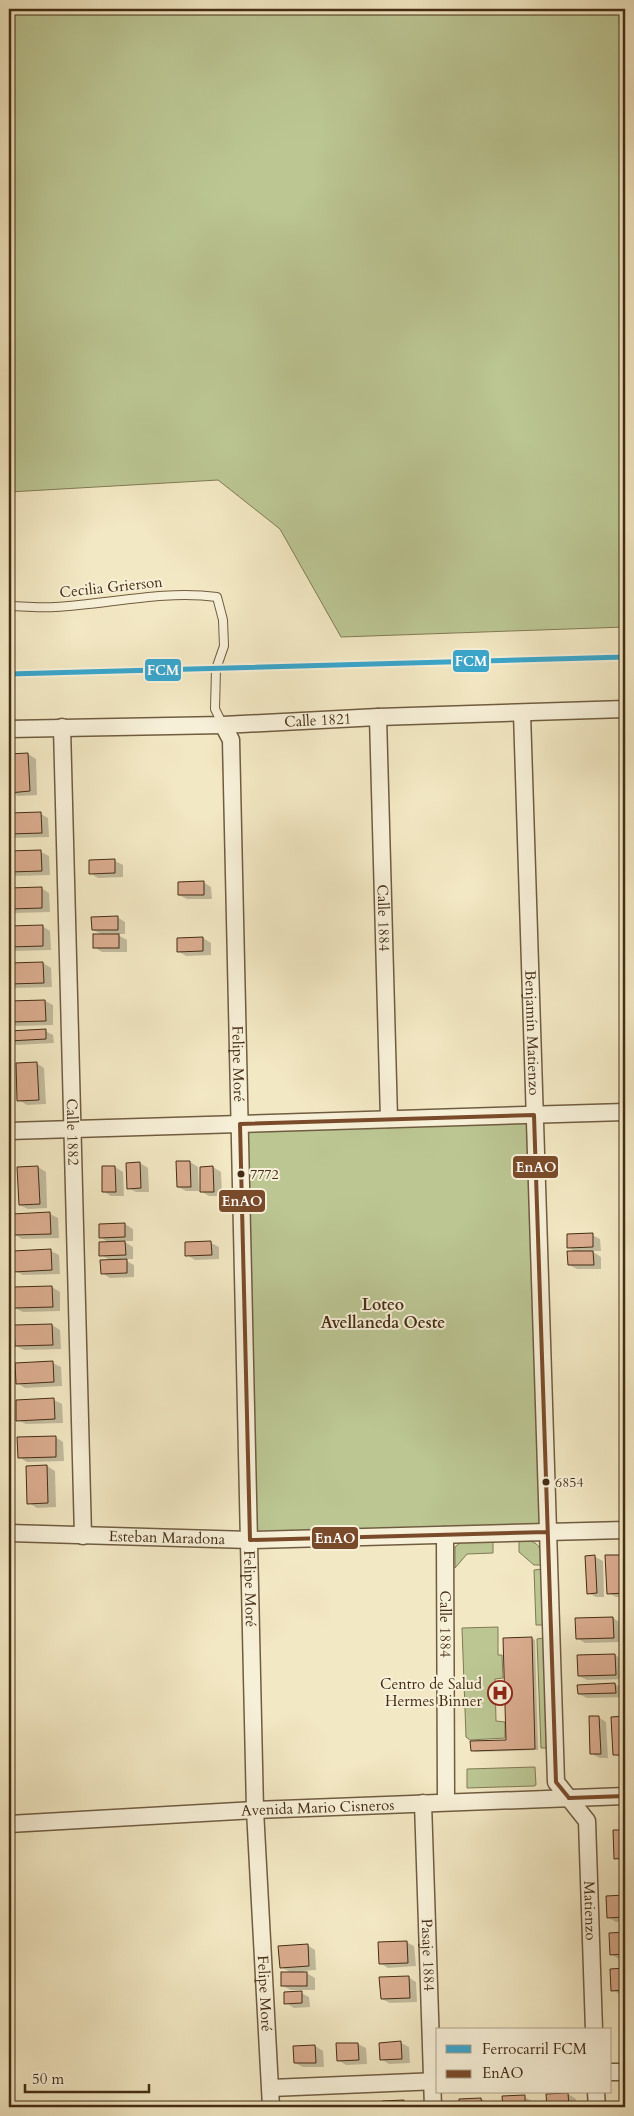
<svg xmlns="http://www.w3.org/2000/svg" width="634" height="2116" viewBox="0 0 634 2116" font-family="Cardo,serif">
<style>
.green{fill:#bbc693;stroke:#807a54}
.shadow{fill:#0003}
.building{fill:#daac8f;stroke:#452d14}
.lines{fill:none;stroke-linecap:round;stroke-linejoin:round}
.lane-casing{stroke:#705c40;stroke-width:10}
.street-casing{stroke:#705c40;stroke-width:19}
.lane{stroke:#f7f0d8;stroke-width:8}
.street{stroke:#f7f0d8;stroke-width:16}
.bus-1-casing{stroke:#f7f0d8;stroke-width:8}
.bus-1{stroke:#7a4b2a;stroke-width:4}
.rail-1-casing{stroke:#f7f0d8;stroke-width:9}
.rail-1{stroke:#39a6cc;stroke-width:5}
.bus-dot{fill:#452d14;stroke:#f7f0d8;stroke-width:2}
.labels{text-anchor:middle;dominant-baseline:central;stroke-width:4;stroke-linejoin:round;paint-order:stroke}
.bus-label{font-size:14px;fill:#452d14;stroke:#f7f0d8;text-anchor:start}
.street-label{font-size:15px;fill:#452d14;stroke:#f7f0d8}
.poi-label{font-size:15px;fill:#452d14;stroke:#f7f0d8;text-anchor:end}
.neighbourhood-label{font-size:16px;font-weight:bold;fill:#452d14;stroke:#f7f0d8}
.line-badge{stroke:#f7f0d8;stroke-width:2}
.badge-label{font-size:14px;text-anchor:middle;font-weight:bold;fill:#fff}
</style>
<rect width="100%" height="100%" fill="#f2e8c3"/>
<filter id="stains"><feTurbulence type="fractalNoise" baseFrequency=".004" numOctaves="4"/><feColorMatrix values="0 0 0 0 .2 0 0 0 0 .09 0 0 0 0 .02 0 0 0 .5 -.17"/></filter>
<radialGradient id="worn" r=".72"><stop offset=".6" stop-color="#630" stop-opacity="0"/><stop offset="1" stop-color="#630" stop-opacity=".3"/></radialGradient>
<g class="green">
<polygon points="9,9 625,9 625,627 341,637 280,529 218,480 9,492"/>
<polygon points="534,1115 547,1532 250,1540 240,1124"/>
<path d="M519,1540c20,0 22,6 24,25h-9l-15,-13z"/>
<polygon points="493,1541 493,1553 467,1554 455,1568 455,1547 461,1542"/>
<polygon points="542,1569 544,1625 536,1625 534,1570"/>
<polygon points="498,1627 498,1655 502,1655 503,1678 495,1679 496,1721 505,1722 505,1738 470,1740 466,1737 462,1628"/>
<polygon points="544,1638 549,1748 541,1748 537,1639"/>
<polygon points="535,1767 536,1785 534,1786 467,1788 467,1769"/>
</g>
<g class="shadow">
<polygon points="28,754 36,759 37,795 18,796 10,792 9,755"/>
<polygon points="41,814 48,818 49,837 12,838 9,836 9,815"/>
<polygon points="41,852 49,856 50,875 12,876 9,874 9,853"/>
<polygon points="115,861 123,865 123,877 98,878 90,873"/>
<polygon points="203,882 211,887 212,899 187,899 179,895"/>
<polygon points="41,888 49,893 50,912 13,913 9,911 9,890"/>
<polygon points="117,917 125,922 125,934 116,934 127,940 127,952 102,952 94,947 103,935 93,930"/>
<polygon points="42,926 50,931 51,950 14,951 9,948 9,928"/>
<polygon points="203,938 211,943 211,955 186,956 178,951"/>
<polygon points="43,963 51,968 52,987 15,988 9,984 9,964"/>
<polygon points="45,1001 53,1005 53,1025 16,1026 9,1022 9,1002"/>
<polygon points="45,1031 53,1035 54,1043 17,1045 9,1040 9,1032"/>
<polygon points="36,1063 44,1068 46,1104 27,1105 19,1100"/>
<polygon points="190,1162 198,1167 199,1191 186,1191 178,1187"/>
<polygon points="140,1163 148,1168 149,1192 136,1192 128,1188"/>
<polygon points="38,1167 46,1172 47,1208 28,1209 20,1205"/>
<polygon points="103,1167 115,1167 123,1172 124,1196 111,1196 103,1191"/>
<polygon points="213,1167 221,1172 222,1196 209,1196 202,1192 201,1168"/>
<polygon points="50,1214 58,1218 59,1238 22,1239 14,1234"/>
<polygon points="125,1224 133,1229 133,1241 123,1241 133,1247 133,1259 123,1259 134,1265 134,1277 110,1278 102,1273 112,1261 101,1255 110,1243 100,1237"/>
<polygon points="592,1235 600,1239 601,1251 592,1251 601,1257 601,1269 577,1269 569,1265 577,1253 568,1247"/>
<polygon points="211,1243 219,1247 219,1259 195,1260 187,1255"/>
<polygon points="51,1251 59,1255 60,1274 23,1275 15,1271"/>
<polygon points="52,1287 60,1292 60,1311 23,1312 15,1308"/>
<polygon points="52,1325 60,1330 61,1349 24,1350 16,1346 15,1327"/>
<polygon points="53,1363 61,1367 62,1386 25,1388 17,1383"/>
<polygon points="54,1400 62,1404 63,1423 26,1424 18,1420"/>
<polygon points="55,1437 63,1442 64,1461 27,1462 19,1457"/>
<polygon points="47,1466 55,1471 56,1507 37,1508 29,1503"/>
<polygon points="9,1469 14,1472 15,1508 9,1509"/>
<polygon points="625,1556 625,1597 616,1597 608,1593 607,1557"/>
<polygon points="595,1557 603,1561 604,1597 596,1597 588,1593"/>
<polygon points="613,1618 621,1623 622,1642 585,1643 577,1638 576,1619"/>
<polygon points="531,1638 535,1640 538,1750 475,1752 472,1750 508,1741"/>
<polygon points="615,1655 623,1660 624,1679 587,1680 579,1676"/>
<polygon points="615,1684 623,1689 623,1697 587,1698 579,1694"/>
<polygon points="598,1717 606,1722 608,1758 600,1758 592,1754"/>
<polygon points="612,1718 625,1718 625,1759 614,1754"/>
<polygon points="615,1831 625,1831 625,1863 615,1858"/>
<polygon points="625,1896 625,1921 616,1922 608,1917 608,1897"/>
<polygon points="625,1933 625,1959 619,1959 611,1954 610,1934"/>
<polygon points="406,1942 414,1946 416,1966 388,1968 380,1963"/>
<polygon points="307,1945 315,1950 316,1970 303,1971 315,1978 315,1990 291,1990 283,1986 292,1973 281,1967"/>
<polygon points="625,1969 625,1995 621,1995 613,1990 612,1970"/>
<polygon points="408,1977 416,1982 417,2002 390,2003 382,1999"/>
<polygon points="301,1993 309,1997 310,2007 294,2008 286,2003"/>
<polygon points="401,2043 409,2047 410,2063 389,2064 381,2059"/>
<polygon points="358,2044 366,2048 367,2064 346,2065 338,2060"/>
<polygon points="315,2046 323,2051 324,2067 303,2067 295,2063 295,2047"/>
<polygon points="568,2094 576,2099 576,2107 548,2107 547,2095"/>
<polygon points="524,2097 532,2101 532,2107 504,2107 504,2098"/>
<polygon points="481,2099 489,2103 489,2107 461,2107 460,2100"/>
<polygon points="403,2101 411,2107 383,2107 383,2102"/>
<polygon points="358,2104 365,2107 338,2107 338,2105"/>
</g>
<g class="building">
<polygon points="28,753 30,791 9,793 9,754"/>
<polygon points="41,812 42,833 9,834 9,813"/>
<polygon points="41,850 42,871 9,872 9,851"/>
<polygon points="115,859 115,873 89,874 89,860"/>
<polygon points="204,881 204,895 178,895 178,882"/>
<polygon points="42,887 42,908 9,909 9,888"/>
<polygon points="118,916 118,930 92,930 91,917"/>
<polygon points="43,925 43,946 9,947 9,926"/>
<rect x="93" y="934" width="26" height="14"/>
<polygon points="203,937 203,951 177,952 177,938"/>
<polygon points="43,962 44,983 9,984 9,963"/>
<polygon points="45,1000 46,1021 9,1022 9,1001"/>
<polygon points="46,1029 46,1039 9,1041 9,1031"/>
<polygon points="37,1062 39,1100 17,1101 16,1063"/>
<polygon points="176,1161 190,1161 191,1187 177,1187"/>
<polygon points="140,1162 141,1188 127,1189 126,1163"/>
<polygon points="38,1166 40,1204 19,1205 17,1167"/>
<polygon points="102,1166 115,1166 116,1192 102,1192"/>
<polygon points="213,1166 214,1192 200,1192 200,1167"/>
<polygon points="50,1212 51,1234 13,1235 12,1214"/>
<polygon points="125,1223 125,1237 99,1238 99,1224"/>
<polygon points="593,1233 593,1247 567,1248 567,1234"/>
<polygon points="125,1241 126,1255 99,1256 99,1242"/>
<polygon points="211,1241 212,1255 185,1256 185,1242"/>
<polygon points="51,1249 52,1270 13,1272 13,1251"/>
<polygon points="567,1251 593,1251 594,1265 568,1265"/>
<polygon points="127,1259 127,1273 101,1274 100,1260"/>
<polygon points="52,1286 53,1307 14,1308 13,1287"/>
<polygon points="52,1324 53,1345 15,1346 14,1325"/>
<polygon points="53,1361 54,1382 16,1384 15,1363"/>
<polygon points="54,1398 55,1419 16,1421 16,1400"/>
<polygon points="56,1436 56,1457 18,1458 17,1437"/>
<polygon points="47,1465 48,1503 27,1504 26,1466"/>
<polygon points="595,1555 597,1593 587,1594 585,1556"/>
<polygon points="605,1555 625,1555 625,1593 607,1594"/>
<polygon points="613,1617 614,1638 576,1639 575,1618"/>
<polygon points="532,1637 535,1749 471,1751 470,1741 506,1740 503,1638"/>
<polygon points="615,1654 616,1675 578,1676 577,1655"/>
<polygon points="615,1683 616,1693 578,1694 577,1685"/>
<polygon points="589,1716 599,1716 601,1754 590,1754"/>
<polygon points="625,1716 625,1755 613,1755 611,1717"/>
<polygon points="613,1830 625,1830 625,1858 614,1859"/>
<polygon points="625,1895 625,1917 607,1918 606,1896"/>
<polygon points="625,1932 625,1954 610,1955 609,1933"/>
<polygon points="407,1941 408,1963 379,1964 378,1942"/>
<polygon points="308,1944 309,1966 280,1968 278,1946"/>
<polygon points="625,1968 625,1990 611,1991 610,1969"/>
<rect x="281" y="1972" width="26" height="14"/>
<polygon points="409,1976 410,1998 381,1999 379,1977"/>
<polygon points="302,1991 302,2003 284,2004 284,1992"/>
<polygon points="625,2033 625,2051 620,2051 620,2034"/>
<polygon points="401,2041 402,2059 380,2060 379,2043"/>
<polygon points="336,2043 358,2043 359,2060 337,2061"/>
<polygon points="315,2045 316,2063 294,2063 293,2046"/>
<polygon points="623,2092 625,2092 625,2107 624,2107"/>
<polygon points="568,2093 569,2107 547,2107 546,2094"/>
<polygon points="525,2095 525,2107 503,2107 502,2096"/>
<polygon points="481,2098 482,2107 459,2107 459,2099"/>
<polygon points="404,2100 404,2107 382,2107 382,2101"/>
<rect x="337" y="2103" width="22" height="4"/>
<polygon points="320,2104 320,2107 298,2107 298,2106"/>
</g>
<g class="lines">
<defs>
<path id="lane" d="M9,606c15,0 31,2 46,1 55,-3 107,-17 162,-10l6,23 1,26 -8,23 -1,40 8,16"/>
<g id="street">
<path id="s1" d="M522,713l34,1069 31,39 7,209"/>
<path id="s2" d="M378,717l11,402"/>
<path id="s3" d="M223,725l8,15 24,1070 16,297"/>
<path id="s4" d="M62,727l21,809"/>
<path id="s5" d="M9,729l214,-4 155,-8 247,-8"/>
<polyline points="9,1131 625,1112"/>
<path id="s6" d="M9,1533l241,7 375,-10"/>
<path id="s7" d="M445,1535l1,267"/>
<path id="s8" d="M423,1803l10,304"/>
<path id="s9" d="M9,1824l246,-14 370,-14"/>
<polyline points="610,2072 625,2072"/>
<polyline points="271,2088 438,2081"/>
<polyline points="596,2092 597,2107"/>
</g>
</defs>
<use href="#lane" class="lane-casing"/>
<use href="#street" class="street-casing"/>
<use href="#lane" class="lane"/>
<use href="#street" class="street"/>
<defs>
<g id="bus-1">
<polyline points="547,1532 250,1540 240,1124 534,1115 556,1782 569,1798"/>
<polyline points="569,1798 625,1796"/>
</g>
</defs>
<use href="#bus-1" class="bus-1-casing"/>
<use href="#bus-1" class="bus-1"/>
<defs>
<polyline id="rail-1" points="9,674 625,657"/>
</defs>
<use href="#rail-1" class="rail-1-casing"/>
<use href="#rail-1" class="rail-1"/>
</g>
<defs>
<symbol id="hospital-ring" viewBox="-11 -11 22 22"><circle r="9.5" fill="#f7f0d8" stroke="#8f2418" stroke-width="1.5"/><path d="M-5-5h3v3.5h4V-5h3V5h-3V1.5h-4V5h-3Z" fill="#8f2418"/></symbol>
</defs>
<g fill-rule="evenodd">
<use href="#hospital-ring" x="486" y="1679" width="28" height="28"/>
</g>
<g class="bus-dot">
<circle cx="241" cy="1174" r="4.5"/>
<circle cx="546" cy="1482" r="4.5"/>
</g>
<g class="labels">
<g class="bus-label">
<text x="250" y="1174">7772</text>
<text x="555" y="1482">6854</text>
</g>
<g class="street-label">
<text transform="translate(111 587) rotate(-6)">Cecilia Grierson</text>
<text stroke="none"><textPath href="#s5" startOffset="309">Calle 1821</textPath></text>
<text stroke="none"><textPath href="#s2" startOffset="201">Calle 1884</textPath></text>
<text stroke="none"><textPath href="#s1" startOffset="320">Benjamín Matienzo</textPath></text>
<text stroke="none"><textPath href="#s3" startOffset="341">Felipe Moré</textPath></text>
<text stroke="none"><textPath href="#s4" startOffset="405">Calle 1882</textPath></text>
<text stroke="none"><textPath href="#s6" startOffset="158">Esteban Maradona</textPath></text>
<text stroke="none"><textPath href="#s3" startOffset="866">Felipe Moré</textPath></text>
<text stroke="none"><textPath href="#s7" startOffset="89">Calle 1884</textPath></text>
<text stroke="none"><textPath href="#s9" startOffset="309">Avenida Mario Cisneros</textPath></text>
<text stroke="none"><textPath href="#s1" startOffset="1209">Matienzo</textPath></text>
<text stroke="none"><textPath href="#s8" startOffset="152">Pasaje 1884</textPath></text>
<text stroke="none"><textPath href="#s3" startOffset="1271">Felipe Moré</textPath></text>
</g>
<g class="poi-label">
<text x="482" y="1684">Centro de Salud<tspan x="482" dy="17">Hermes Binner</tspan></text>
</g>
<g class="neighbourhood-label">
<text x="383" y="1305">Loteo<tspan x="383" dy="18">Avellaneda Oeste</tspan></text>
</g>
</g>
<g class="line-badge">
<rect x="452" y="649" width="38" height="24" rx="5" fill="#39a6cc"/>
<rect x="144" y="658" width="38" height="24" rx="5" fill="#39a6cc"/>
<rect x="512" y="1155" width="47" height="24" rx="5" fill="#7a4b2a"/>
<rect x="218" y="1189" width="48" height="24" rx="5" fill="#7a4b2a"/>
<rect x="311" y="1526" width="48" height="24" rx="5" fill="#7a4b2a"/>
</g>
<g class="badge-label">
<text x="471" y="666">FCM</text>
<text x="163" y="675">FCM</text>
<text x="536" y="1172">EnAO</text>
<text x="242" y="1206">EnAO</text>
<text x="335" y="1543">EnAO</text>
</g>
<rect width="634" height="2116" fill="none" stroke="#f2e8c3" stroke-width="30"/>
<rect x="10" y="10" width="614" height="2096" fill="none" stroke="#452d14" stroke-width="2.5"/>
<rect x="15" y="15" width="604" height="2086" fill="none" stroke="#452d14"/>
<rect x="436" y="2028" width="175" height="65" fill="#f7f0d8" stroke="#b0a28a"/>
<rect x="446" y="2045" width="25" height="8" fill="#39a6cc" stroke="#b0a28a"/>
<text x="482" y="2054" font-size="15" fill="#452d14">Ferrocarril FCM</text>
<rect x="446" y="2070" width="25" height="8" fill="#7a4b2a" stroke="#b0a28a"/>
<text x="482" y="2078" font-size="15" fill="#452d14">EnAO</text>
<path d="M25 2084v8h124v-8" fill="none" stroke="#452d14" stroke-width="2.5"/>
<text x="32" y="2084" font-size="15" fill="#452d14" stroke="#f7f0d8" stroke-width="4" paint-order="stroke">50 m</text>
<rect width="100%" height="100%" filter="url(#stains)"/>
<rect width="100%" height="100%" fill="url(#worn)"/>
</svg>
